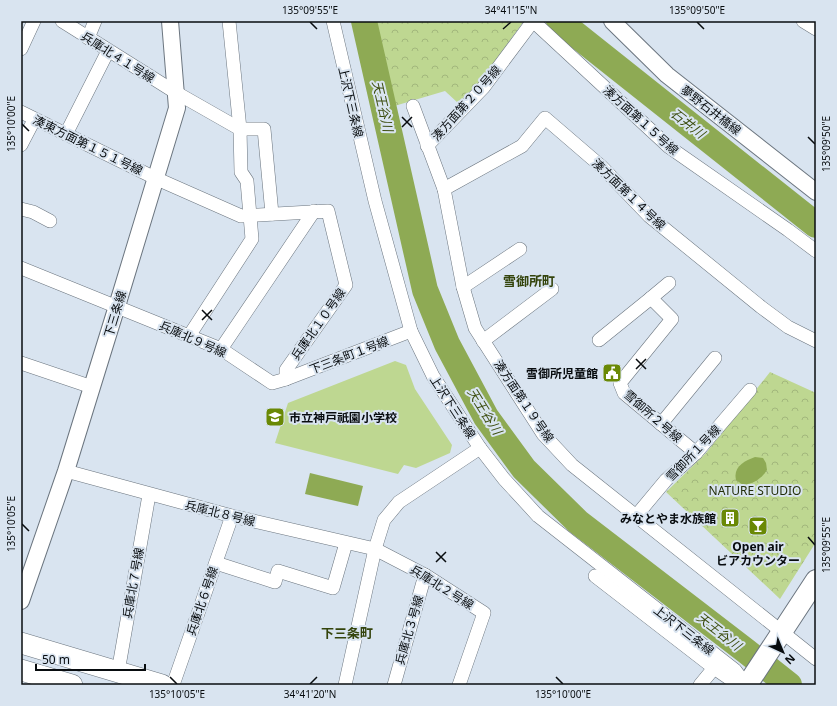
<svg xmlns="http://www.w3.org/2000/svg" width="837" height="706" viewBox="0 0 837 706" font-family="'Noto Sans','Noto Sans JP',sans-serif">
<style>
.grass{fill:#bed791}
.park{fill:url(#park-crowns)}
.water{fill:#8eaa54}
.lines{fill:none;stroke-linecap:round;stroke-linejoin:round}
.river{stroke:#8eaa54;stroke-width:26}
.minor-casing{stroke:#6b757f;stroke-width:14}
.tertiary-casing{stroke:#6b757f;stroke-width:18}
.primary-casing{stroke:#6b757f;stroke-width:22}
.trunk-casing{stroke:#6b757f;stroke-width:22}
.minor{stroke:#fff;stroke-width:13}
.tertiary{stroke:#fff;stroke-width:16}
.primary{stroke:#fff;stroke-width:20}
.trunk{stroke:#fff;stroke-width:21}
.ticks{fill:none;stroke:#080c0f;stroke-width:1.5}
.labels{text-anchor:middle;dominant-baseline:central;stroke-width:4;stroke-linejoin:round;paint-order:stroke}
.street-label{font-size:12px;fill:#080c0f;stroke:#d9e4f0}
.poi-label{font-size:12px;font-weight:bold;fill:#080c0f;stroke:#d9e4f0;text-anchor:end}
.park-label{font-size:12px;fill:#232e09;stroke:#d9e4f0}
.water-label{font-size:13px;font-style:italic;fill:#3d4e10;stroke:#d9e4f0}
.neighbourhood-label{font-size:13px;font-weight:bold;fill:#34440c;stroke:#d9e4f0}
.neatline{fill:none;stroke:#080c0f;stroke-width:1.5}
.ticks-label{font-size:10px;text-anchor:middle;fill:#080c0f}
</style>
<defs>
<pattern id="park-crowns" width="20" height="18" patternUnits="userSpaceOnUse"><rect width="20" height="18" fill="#bed791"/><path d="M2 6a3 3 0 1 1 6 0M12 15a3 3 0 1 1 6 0" fill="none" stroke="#a2b77c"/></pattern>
</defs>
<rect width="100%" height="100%" fill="#d9e4f0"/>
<polygon class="grass" points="395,361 406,365 415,389 452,445 450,453 416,468 404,465 398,474 275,443 288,403"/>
<g class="park">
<polygon points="370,21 524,21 478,84 458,103 445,91 391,107"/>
<polygon points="770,372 816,393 816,542 780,599 666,492 706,453"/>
</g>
<g class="water">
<path d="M755,457l8,1 3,5 1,7c-6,9 -12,13 -24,15l-7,-5c-3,-13 8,-19 19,-23z"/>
<polygon points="310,473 363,486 358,506 305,494"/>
</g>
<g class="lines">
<g class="river">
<polyline points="364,21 425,290 447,344 486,417 524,469 578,522 746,651 789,685"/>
<polyline points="559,21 816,225"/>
</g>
<defs>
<g id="minor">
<polyline points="62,21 175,92 240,129 241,172 247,181 252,239 189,336"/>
<polyline points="229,21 240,129 264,129 272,214"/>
<polyline points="333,21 375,201 411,331 433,376 480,448 504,479 538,516 735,670 746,685"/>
<polyline points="533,21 669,147 788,230 816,251"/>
<polyline points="803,21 816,29"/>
<polyline points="88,38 95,21"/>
<polyline points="21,49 34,21"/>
<polyline points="413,106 444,189 463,287 475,328 543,434 572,465 816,659"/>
<polyline points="21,112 155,178 241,216 328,211 346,285 286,370 286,379"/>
<polyline points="66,134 108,51"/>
<polyline points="21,145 34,120"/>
<polyline points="427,146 483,88 533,21"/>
<polyline points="444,189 522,146 545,118 602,167 649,216 761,307 788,327 816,341"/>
<polyline points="21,209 33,212 50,221"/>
<polyline points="21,268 221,349 272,383 286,379 411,331"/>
<polyline points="463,287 520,249"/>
<polyline points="651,298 669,283"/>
<polyline points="599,340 651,298 672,319 620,383 624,393 696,453"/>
<polyline points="483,341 552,289"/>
<polyline points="221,349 314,211"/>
<polyline points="21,363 92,387"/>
<polyline points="661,424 715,358"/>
<polyline points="66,471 232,516 375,549 425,575 484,613 459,685"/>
<polyline points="636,516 666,480 696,453 750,390"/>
<polyline points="216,563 275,582 278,571 333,588 346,543"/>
<polyline points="595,576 714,668 730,679 746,685"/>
<polyline points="118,672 149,495"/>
<polyline points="173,685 232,516"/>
<polyline points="345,685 375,549 384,520 399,502 480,448"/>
<polyline points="394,685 425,575"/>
<polyline points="700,685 714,668"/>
</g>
<g id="tertiary">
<polyline points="612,21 667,75 816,192"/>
<polyline points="21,601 66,471 117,306 177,108 170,21"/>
</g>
<polyline id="primary" points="747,685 816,580"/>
<g id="trunk">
<polyline points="21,643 162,685"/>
<polyline points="21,670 72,685"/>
</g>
</defs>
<use href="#minor" class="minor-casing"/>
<use href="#tertiary" class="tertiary-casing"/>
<use href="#primary" class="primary-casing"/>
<use href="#trunk" class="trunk-casing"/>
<use href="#minor" class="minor"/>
<use href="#tertiary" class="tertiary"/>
<use href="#primary" class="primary"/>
<use href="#trunk" class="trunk"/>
</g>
<path class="ticks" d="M310,22l7,7M697,22l7,7M503,29l8,-7M402,117l10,10M22,124l7,7M402,127l10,-10M808,137l7,7M202,310l10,10M202,320l10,-10M636,359l10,10M636,369l10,-10M22,524l7,7M808,537l7,8M436,552l10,10M436,562l10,-10M170,677l7,7M556,677l7,7M310,684l7,-7"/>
<defs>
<symbol id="civic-square" viewBox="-11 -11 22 22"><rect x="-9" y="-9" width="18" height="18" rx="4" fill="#6a8905" stroke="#d9e4f0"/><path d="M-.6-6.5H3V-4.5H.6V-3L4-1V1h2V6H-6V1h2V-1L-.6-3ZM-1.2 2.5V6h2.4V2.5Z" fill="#fff"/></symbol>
<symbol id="school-square" viewBox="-11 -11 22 22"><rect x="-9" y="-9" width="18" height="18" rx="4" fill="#6a8905" stroke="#d9e4f0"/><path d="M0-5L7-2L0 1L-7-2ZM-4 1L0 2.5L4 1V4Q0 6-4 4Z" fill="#fff"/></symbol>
<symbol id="building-square" viewBox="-11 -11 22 22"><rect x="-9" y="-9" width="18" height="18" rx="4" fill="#6a8905" stroke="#d9e4f0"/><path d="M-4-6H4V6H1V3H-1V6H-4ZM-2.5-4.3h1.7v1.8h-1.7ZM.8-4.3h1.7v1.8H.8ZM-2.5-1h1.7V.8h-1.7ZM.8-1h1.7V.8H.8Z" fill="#fff"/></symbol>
<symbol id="bar-square" viewBox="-11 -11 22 22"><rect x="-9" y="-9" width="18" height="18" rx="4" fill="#6a8905" stroke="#d9e4f0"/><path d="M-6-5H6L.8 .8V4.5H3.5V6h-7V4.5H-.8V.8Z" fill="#fff"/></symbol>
</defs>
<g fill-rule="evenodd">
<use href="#civic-square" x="601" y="362" width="22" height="22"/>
<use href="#school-square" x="264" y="406" width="22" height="22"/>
<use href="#building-square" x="719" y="507" width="22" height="22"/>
<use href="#bar-square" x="747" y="515" width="22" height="22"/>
</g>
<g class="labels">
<g class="street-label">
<text transform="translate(118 57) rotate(32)">兵庫北４１号線</text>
<text transform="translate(351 102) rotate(77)">上沢下三条線</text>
<text transform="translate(466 103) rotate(-48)">湊方面第２０号線</text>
<text transform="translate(711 110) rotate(38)">夢野石井橋線</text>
<text transform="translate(641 120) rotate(42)">湊方面第１５号線</text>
<text transform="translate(88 145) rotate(26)">湊東方面第１５１号線</text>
<text transform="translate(629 194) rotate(44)">湊方面第１４号線</text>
<text transform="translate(115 314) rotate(-73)">下三条線</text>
<text transform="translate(318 324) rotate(-55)">兵庫北１０号線</text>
<text transform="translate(193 339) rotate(24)">兵庫北９号線</text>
<text transform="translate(349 355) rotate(-21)">下三条町１号線</text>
<text transform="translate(524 401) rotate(56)">湊方面第１９号線</text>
<text transform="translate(453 407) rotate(57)">上沢下三条線</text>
<text transform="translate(653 416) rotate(41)">雪御所２号線</text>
<text transform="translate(693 453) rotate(-46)">雪御所１号線</text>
<text transform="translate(220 513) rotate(14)">兵庫北８号線</text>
<text transform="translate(133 583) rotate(-80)">兵庫北７号線</text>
<text transform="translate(442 587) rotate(32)">兵庫北２号線</text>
<text transform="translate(202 601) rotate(-71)">兵庫北６号線</text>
<text transform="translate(409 630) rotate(-74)">兵庫北３号線</text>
<text transform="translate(684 630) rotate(38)">上沢下三条線</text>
</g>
<g class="poi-label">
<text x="598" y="373">雪御所児童館</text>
<text x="289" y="417" text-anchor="start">市立神戸祇園小学校</text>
<text x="716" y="518">みなとやま水族館</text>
<text x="758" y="546" text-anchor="middle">Open air<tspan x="758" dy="14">ビアカウンター</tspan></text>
</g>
<g class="park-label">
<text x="755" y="490">NATURE STUDIO</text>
</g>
<g class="water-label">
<text transform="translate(383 106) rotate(77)">天王谷川</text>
<text transform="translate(688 123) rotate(38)">石井川</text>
<text transform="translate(485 411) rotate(58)">天王谷川</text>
<text transform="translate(719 631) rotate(38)">天王谷川</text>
</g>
<g class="neighbourhood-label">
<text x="529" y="281">雪御所町</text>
<text x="347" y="633">下三条町</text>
</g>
</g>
<rect width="837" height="706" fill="none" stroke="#d9e4f0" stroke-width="44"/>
<g transform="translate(783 652) rotate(136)" stroke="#d9e4f0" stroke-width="3" paint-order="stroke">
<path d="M0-3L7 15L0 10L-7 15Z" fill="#080c0f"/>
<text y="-6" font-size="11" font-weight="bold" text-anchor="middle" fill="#080c0f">N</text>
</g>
<path d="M36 664v6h109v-6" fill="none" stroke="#080c0f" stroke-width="2"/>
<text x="42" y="664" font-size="12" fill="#080c0f" stroke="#d9e4f0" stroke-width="3" paint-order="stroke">50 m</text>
<rect x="22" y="22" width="793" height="662" class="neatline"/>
<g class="ticks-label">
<text x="310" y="14">135°09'55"E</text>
<text x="511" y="14">34°41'15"N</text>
<text x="697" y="14">135°09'50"E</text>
<text transform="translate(11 124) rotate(-90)" y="4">135°10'00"E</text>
<text transform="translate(826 144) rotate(-90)" y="4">135°09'50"E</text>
<text transform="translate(11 524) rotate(-90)" y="4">135°10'05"E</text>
<text transform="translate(826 545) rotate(-90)" y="4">135°09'55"E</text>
<text x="177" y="698">135°10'05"E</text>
<text x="310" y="698">34°41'20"N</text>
<text x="563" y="698">135°10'00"E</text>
</g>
</svg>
